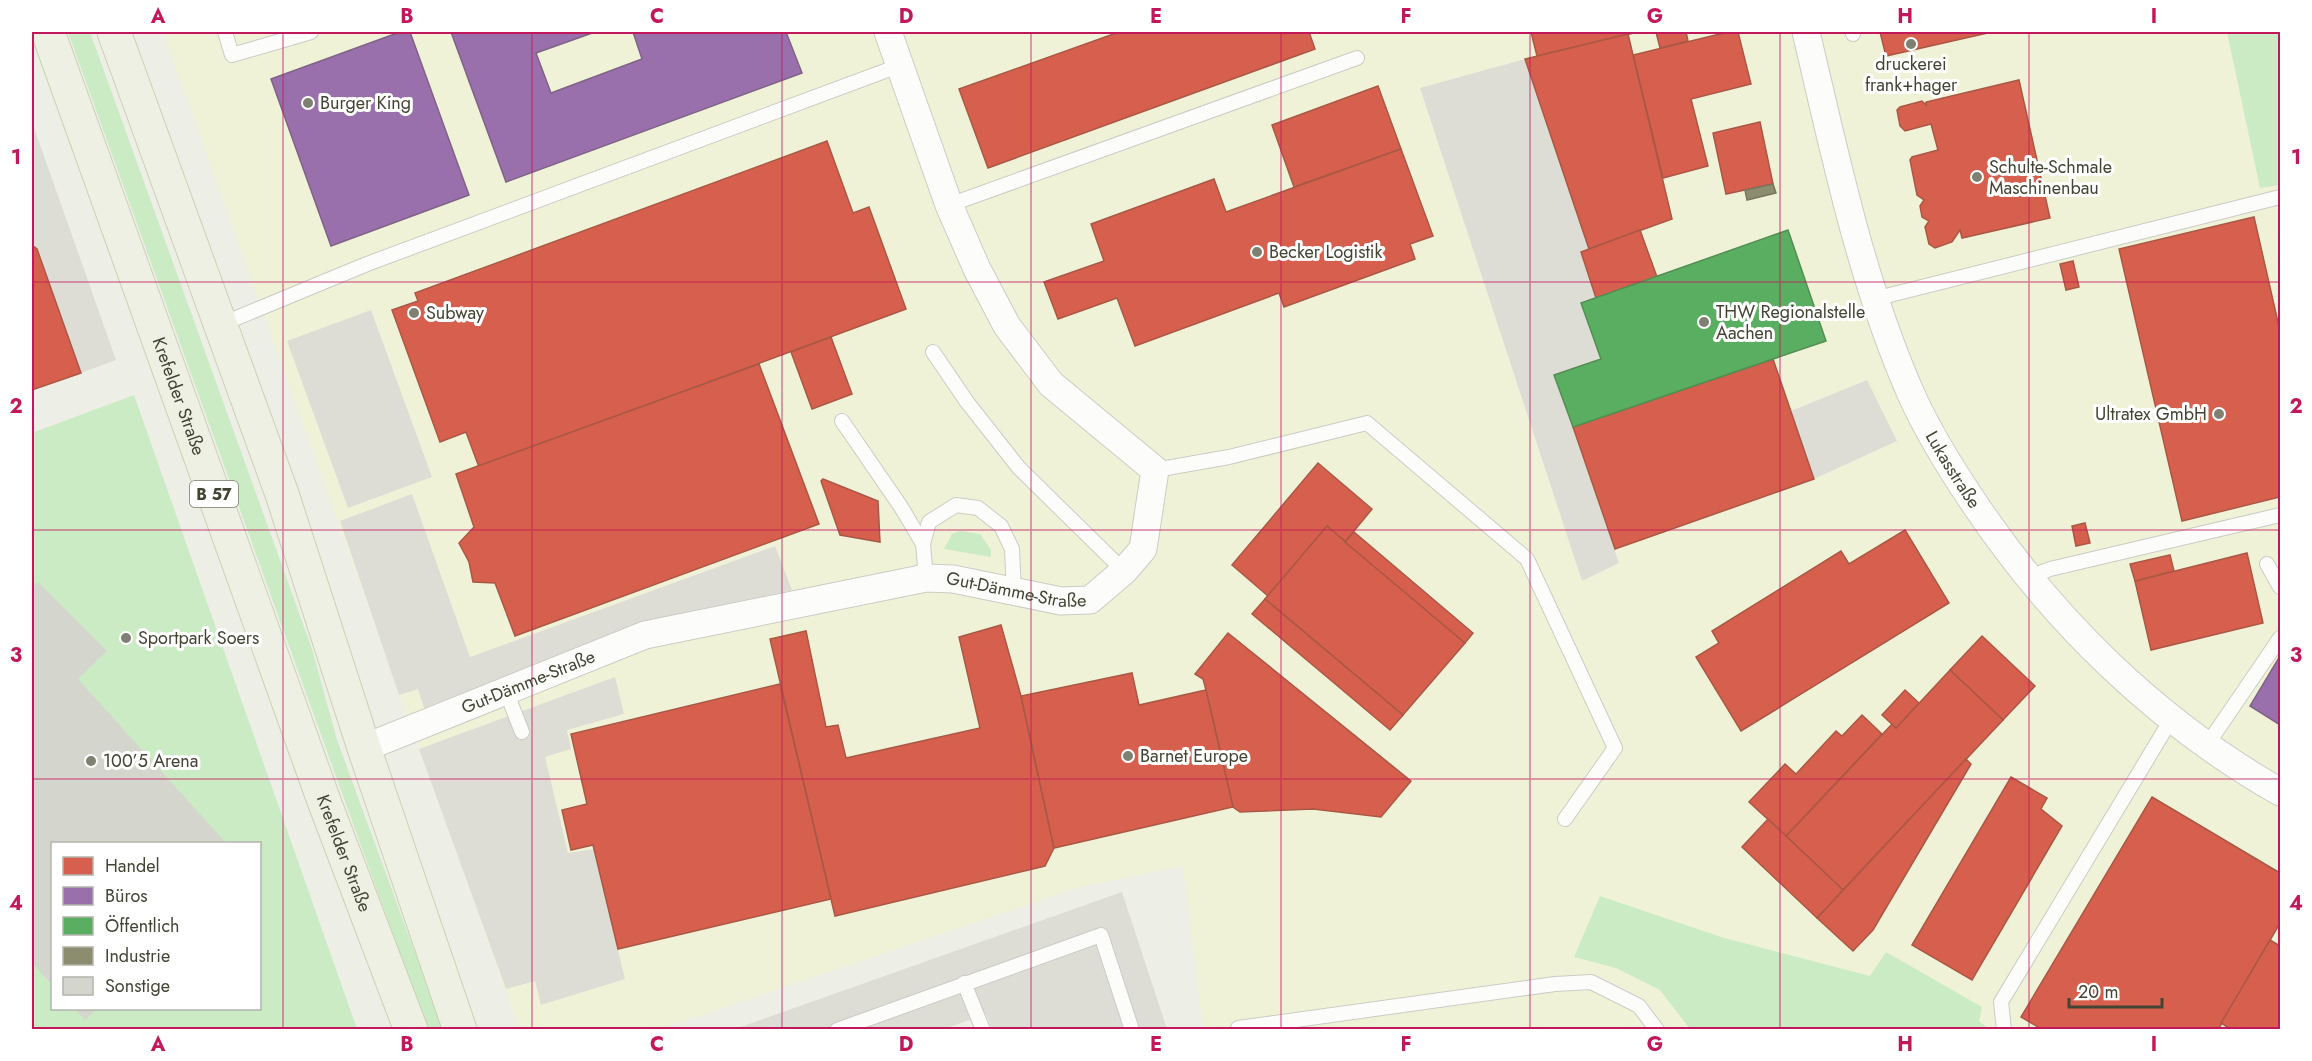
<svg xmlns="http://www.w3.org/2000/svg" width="2312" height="1061" viewBox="0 0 2312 1061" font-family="Jost,sans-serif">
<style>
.commercial{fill:#f0f2d8}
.green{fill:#caebc4;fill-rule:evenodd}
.parking{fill:#ddddd6}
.shops{fill:#d6604d;stroke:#aa5845;stroke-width:1.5}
.offices{fill:#9970ab;stroke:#7f6387;stroke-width:1.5}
.public{fill:#5aae61;stroke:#538e53;stroke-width:1.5}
.industry{fill:#8c8c6e;stroke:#76765c;stroke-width:1.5}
.building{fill:#d4d5cc;stroke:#d5d6cc;stroke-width:1.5}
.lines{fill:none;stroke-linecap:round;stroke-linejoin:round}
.service-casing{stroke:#cbccc4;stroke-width:16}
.minor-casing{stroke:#cbccc4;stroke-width:29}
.primary-casing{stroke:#ccd2b3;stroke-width:35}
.service{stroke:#fcfcfb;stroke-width:14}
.minor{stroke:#fcfcfb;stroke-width:27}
.primary{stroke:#edf0e2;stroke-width:33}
.grid{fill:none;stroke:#c2185b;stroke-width:1.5;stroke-opacity:0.55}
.poi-dot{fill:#7e8072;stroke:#fff;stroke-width:2}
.labels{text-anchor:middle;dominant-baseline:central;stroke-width:6;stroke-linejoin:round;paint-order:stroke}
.shield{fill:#fff;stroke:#7b7c70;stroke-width:1.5}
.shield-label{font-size:16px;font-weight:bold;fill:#434433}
.poi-label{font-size:18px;fill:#434433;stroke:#fff;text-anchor:start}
.street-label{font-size:18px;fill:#434433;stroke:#fff}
.neatline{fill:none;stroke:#c2185b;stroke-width:2}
.grid-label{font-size:20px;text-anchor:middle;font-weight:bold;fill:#c2185b}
</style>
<rect width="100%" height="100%" fill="#edeee6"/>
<polygon class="commercial" points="163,32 2227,32 2260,188 2280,185 2280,1029 1203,1029 1183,866 1083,886 661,1029 519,1029"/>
<g class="green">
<polygon points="68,32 90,32 312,649 337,740 443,1029 427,1029"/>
<polygon points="2227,32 2280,32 2280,185 2260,188"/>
<path d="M134,395l223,634 -325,1v-597zM52,844h208v164h-208z"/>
<polygon points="960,531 980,534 991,550 991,557 944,549 952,534"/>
<polygon points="1600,896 1721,937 1870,976 1886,952 1982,1007 1979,1021 1989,1029 1690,1029 1660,990 1616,968 1574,957"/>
</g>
<g class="parking">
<polygon points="1525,59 1589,249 1581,252 1596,298 1581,304 1601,359 1555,376 1619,563 1582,581 1420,88"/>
<polygon points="32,122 116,360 81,373 37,249 32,245"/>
<polygon points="371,310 432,477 348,508 287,341"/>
<polygon points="1867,380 1897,441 1814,479 1791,411"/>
<polygon points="412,494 470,657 775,546 792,590 648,623 424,708 418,689 399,695 340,521"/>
<polygon points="615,677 624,714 567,730 571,749 545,757 568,853 594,849 625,979 541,1005 535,981 506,989 419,749"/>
<polygon points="1122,892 1167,1029 992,1029 986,1014 944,1029 732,1030"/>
</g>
<g class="shops">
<polygon points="1119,32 1309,32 1315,49 988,168 959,89"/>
<polygon points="1531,32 1638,32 1537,56"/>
<polygon points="1656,32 1686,32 1688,41 1660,48"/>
<polygon points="1728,32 1738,32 1751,84 1691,99 1708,166 1663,178 1633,55"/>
<polygon points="1880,32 1992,32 1886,56"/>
<polygon points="1628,34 1672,219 1589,249 1525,59"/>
<polygon points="2019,80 2050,218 1962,238 1960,230 1952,242 1935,248 1929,244 1925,227 1929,221 1922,217 1920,206 1924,200 1917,195 1910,160 1912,157 1938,150 1931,124 1905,131 1900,126 1897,110 1900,107 1922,101 1926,105 1926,102"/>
<polygon points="1378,86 1401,149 1294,187 1272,125"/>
<polygon points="1760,122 1773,184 1726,194 1713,133"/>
<polygon points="827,141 853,213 869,207 906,309 479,467 466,432 440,442 392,310 418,301 415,293"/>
<polygon points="1401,149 1433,236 1410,244 1415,259 1284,307 1279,293 1135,346 1117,298 1058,319 1044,282 1104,261 1091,224 1214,179 1226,212"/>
<polygon points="2254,217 2280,331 2280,497 2182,521 2119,249"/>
<polygon points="1640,230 1657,277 1596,298 1581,252"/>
<polygon points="32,245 37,249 81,373 32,390"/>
<polygon points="2073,261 2079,287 2066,290 2060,264"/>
<polygon points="831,337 852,394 812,409 791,352"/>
<polygon points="1773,359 1814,479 1615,549 1573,427"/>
<polygon points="759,364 819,524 515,636 495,583 473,582 469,562 459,543 474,527 456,474"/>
<polygon points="1318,463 1372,509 1345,542 1327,526 1268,596 1232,565"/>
<polygon points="823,479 878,501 880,542 840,535 821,481"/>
<polygon points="2085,523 2090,543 2076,546 2072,526"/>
<polygon points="1327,526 1465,643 1403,715 1265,599"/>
<polygon points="1905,530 1949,603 1741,731 1696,657 1719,643 1712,631 1841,551 1849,564"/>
<polygon points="1354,532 1473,633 1465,643 1345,542"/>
<polygon points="2247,553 2263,623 2151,650 2135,581"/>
<polygon points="2170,555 2174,571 2135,581 2130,564"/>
<polygon points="1265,599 1403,715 1390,730 1252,614"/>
<polygon points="1001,625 1021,696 1054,848 1045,866 835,916 770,639 806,631 826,727 838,725 846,758 980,728 959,637"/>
<polygon points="1228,633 1411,781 1381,817 1313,809 1240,812 1233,807 1206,690 1203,679 1195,674"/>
<polygon points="1982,636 2035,686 2003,720 1950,670"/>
<polygon points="1950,670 2003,720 1843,890 1786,836 1892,724 1896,728"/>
<polygon points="1132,673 1139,705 1206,690 1233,807 1054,848 1021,696"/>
<polygon points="780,684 831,899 618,949 593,845 571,850 562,810 587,804 571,734"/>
<polygon points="1905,690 1919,703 1896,728 1882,715"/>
<polygon points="1862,715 1882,734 1786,836 1749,802 1785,764 1796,774 1836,731 1842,736"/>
<polygon points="1966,759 1971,764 1873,930 1853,951 1817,918"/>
<polygon points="2011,777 2047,798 2041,809 2062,826 1972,980 1912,945"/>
<polygon points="2152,797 2280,873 2280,923 2218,1030 2043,1030 2021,1017"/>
<polygon points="1768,819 1843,890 1817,918 1742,847"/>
<polygon points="2270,940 2280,946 2280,1030 2232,1030 2221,1023"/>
</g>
<g class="offices">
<polygon points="400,32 410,32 469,195 331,246 271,79"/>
<polygon points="451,32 595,32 536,53 551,93 642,59 633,32 786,32 802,73 506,182"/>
<polygon points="2280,656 2280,725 2250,706"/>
</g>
<polygon class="public" points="1788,230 1826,341 1573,427 1554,375 1601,359 1581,303"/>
<polygon class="industry" points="1773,184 1776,193 1747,200 1745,190"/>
<g class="building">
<polygon points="38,583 106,651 77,679 226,844 52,844 52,984 32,961 32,589"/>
<polygon points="75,1008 97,1008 85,1019"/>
</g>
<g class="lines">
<defs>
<g id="service">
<polyline points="225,32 232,55 311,32"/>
<polyline points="1853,32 1853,34"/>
<polyline points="949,205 1357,58"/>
<polyline points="1874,299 2280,197"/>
<polyline points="222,324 367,264 901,65"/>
<polyline points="933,352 967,402 1019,468 1124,571"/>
<polyline points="842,421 901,507 923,544 926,578"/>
<polyline points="1155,470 1229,457 1367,423 1527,559 1615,748 1565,819"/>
<polyline points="923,544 929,522 956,505 978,508 1001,526 1012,549 1014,592"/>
<polyline points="2267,564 2280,587"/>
<polyline points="2028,578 2050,569 2280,515"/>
<polyline points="506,691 522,732"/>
<polyline points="2207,745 2280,638"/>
<polyline points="964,983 983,1030"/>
<polyline points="1238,1028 1555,984 1591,982 1639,1006 1657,1030"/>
<polyline points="837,1030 1101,935 1132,1030"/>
<polyline points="2004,1030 2001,1002 2172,718"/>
</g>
<g id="minor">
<path id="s1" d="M1806,32c29,122 54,246 105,362 17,38 40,75 63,109 79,118 183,219 306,289"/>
<path id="s2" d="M364,748l281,-113 281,-57 27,1 108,22 29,-1 34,-29 19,-22 12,-79 -104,-86 -44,-58 -30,-57 -28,-64 -61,-173"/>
</g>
<g id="primary">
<path id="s3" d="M48,32l276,769 87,229"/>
<polyline points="114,32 282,494 364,748 460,1030"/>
</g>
</defs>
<use href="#service" class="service-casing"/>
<use href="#minor" class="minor-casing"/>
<use href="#primary" class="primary-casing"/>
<use href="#service" class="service"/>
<use href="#minor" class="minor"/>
<use href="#primary" class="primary"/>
</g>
<path class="grid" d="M283,32v998M532,32v998M782,32v998M1031,32v998M1281,32v998M1530,32v998M1780,32v998M2029,32v998M32,282h2248M32,530h2248M32,779h2248"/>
<g class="poi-dot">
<circle cx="1911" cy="44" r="6"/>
<circle cx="308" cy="103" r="6"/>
<circle cx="1977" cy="177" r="6"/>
<circle cx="1257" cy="252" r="6"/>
<circle cx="414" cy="313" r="6"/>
<circle cx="1704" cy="322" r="6"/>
<circle cx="2219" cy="414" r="6"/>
<circle cx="126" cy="638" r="6"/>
<circle cx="1128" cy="756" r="6"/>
<circle cx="91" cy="761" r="6"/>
</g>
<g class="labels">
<rect class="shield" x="190" y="481" width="48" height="26" rx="4.5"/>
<g class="shield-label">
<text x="214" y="494">B 57</text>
</g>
<g class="poi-label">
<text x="1911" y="64" text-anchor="middle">druckerei<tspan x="1911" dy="21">frank+hager</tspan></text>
<text x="320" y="103">Burger King</text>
<text x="1989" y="167">Schulte-Schmale<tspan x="1989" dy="21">Maschinenbau</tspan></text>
<text x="1269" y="252">Becker Logistik</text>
<text x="1716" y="312">THW Regionalstelle<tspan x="1716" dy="21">Aachen</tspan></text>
<text x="426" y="313">Subway</text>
<text x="2207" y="414" text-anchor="end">Ultratex GmbH</text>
<text x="138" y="638">Sportpark Soers</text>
<text x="1140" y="756">Barnet Europe</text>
<text x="103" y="761">100’5 Arena</text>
</g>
<g class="street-label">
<text stroke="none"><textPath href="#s3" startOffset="387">Krefelder Straße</textPath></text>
<text stroke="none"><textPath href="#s1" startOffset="464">Lukasstraße</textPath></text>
<text stroke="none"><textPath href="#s2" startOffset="681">Gut-Dämme-Straße</textPath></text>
<text stroke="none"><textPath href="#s2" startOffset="177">Gut-Dämme-Straße</textPath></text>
<text stroke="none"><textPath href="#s3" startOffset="873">Krefelder Straße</textPath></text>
</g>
</g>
<rect width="2312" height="1061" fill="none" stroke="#ffffff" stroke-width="66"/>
<rect x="51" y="842" width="210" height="168" fill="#ffffff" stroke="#b4b4ad" stroke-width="1.5"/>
<rect x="63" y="857" width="30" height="18" fill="#d6604d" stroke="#b4b4ad" stroke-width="1.5"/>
<text x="105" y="872" font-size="18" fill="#434433">Handel</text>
<rect x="63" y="887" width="30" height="18" fill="#9970ab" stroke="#b4b4ad" stroke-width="1.5"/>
<text x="105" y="902" font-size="18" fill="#434433">Büros</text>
<rect x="63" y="917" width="30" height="18" fill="#5aae61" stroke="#b4b4ad" stroke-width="1.5"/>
<text x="105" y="932" font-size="18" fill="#434433">Öffentlich</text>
<rect x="63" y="947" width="30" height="18" fill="#8c8c6e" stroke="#b4b4ad" stroke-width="1.5"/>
<text x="105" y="962" font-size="18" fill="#434433">Industrie</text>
<rect x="63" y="977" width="30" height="18" fill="#d4d5cc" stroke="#b4b4ad" stroke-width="1.5"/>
<text x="105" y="992" font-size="18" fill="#434433">Sonstige</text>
<path d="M2069 998v9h93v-9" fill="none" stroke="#434433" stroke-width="3"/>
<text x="2078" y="998" font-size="18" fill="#434433" stroke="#ffffff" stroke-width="4.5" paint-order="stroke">20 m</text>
<rect x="33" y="33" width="2246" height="995" class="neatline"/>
<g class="grid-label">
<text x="158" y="23">A</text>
<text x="407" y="23">B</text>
<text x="657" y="23">C</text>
<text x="906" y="23">D</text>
<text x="1156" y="23">E</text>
<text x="1406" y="23">F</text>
<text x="1655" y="23">G</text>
<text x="1905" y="23">H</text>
<text x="2154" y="23">I</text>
<text x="16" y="164">1</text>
<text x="2296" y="164">1</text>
<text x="16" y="413">2</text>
<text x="2296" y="413">2</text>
<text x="16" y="662">3</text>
<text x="2296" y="662">3</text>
<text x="16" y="910">4</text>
<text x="2296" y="910">4</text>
<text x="158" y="1051">A</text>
<text x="407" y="1051">B</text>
<text x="657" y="1051">C</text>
<text x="906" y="1051">D</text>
<text x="1156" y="1051">E</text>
<text x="1406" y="1051">F</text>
<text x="1655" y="1051">G</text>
<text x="1905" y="1051">H</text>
<text x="2154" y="1051">I</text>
</g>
</svg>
